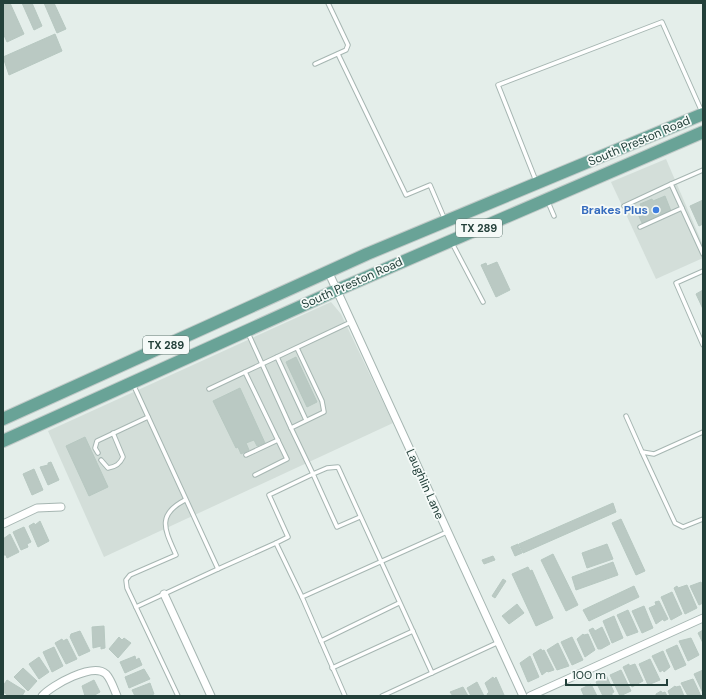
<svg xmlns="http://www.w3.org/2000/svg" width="706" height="699" viewBox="0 0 706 699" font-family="'DM Sans',sans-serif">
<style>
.built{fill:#d3ded9}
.building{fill:#bac9c3;stroke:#b7c8c1}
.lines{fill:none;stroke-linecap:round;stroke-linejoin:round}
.service-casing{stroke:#a6b6b2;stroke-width:5.5}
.minor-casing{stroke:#a6b6b2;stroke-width:9}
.primary-casing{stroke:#c1cac8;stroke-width:14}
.service{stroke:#fff;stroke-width:3.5}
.minor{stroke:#fff;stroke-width:7}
.primary{stroke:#69a397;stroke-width:12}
.shop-dot{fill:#3f7fe0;stroke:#f5faf8;stroke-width:1.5}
.labels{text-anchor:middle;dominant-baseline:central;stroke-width:3.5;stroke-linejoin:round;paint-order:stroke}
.shield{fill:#f5faf8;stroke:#627873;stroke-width:1}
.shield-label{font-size:11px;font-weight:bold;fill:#23403a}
.street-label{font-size:12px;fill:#23403a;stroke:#f5faf8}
.shop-label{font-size:12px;font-weight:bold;fill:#366cbe;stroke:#f5faf8;text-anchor:end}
</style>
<rect width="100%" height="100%" fill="#e4eeea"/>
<g class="built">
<polygon points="666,159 703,245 703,258 656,279 611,182"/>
<polygon points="331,302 341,314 393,423 104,557 48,431"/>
</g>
<g class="building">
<polygon points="3,3 10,3 24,34 7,42 3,33"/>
<polygon points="22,3 32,3 42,26 34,30"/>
<polygon points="44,3 54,3 66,29 57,33"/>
<polygon points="55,34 62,51 9,75 3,57"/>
<polygon points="665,196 671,211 642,223 637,212 642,209 640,204 652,199 653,201"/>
<polygon points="703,200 703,224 699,226 690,206"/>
<polygon points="497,262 510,290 496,297 481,265 486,263 487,266"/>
<polygon points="703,290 703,309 696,294"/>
<polygon points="296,357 317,402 307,407 286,362"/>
<polygon points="240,388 265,443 257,446 254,440 246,443 249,450 241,454 238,447 236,448 213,401"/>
<polygon points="85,437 108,487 89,496 66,446"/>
<polygon points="51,462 59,480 48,485 40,467 48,465 48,463"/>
<polygon points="34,469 43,490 32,495 23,474"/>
<polygon points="613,503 616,512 523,553 519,544"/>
<polygon points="621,519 645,571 636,575 612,523"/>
<polygon points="40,521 49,541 38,547 29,526 34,523 35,525"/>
<polygon points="24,527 31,542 27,544 28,547 21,550 13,532"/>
<polygon points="10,534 19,552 7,558 6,555 3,555 3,539"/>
<polygon points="518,544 522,553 515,556 511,547"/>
<polygon points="607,544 613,559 587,568 582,553"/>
<polygon points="553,554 578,605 566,611 541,560"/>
<polygon points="493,556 495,560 484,564 482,560"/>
<polygon points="613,562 618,575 576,590 572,577"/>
<polygon points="528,567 530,571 532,570 553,618 536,626 512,574"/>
<polygon points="503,579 506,581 495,598 492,596"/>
<polygon points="701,582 703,586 703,603 699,605 690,586"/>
<polygon points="687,585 697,608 685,614 674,588 677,586 678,588"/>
<polygon points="634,586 639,597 589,621 583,610"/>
<polygon points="672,592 682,614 671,620 661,597"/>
<polygon points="659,601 668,619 664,621 663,619 656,624 649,608 656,605 655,602"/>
<polygon points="517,604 524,613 509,624 502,616"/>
<polygon points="644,606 653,628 642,633 632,611"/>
<polygon points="628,610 638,632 627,636 617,615"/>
<polygon points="614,616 623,638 612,643 603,621"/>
<polygon points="104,626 105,648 101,649 101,646 93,648 92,627"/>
<polygon points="602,627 610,644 601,649 598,649 589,630 593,628 595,631"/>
<polygon points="703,630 703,643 698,633"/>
<polygon points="80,631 90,651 79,656 70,637 71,634"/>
<polygon points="583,634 584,635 588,634 595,650 585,657 577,639"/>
<polygon points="119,637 122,640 124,638 131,643 118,658 109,649"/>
<polygon points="572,637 583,660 572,665 561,642"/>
<polygon points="691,638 699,655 688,661 679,641"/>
<polygon points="62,639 63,641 67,639 77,659 66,664 55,643"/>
<polygon points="558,643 569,666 557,670 547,650"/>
<polygon points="677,645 686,665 675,670 666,650"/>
<polygon points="54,647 63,666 52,672 43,652"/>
<polygon points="541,649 542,651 544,650 554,670 548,672 547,671 542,675 533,654"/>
<polygon points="663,651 670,667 664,672 663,670 660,672 652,656"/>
<polygon points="135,656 136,660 139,658 142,665 125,673 120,662"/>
<polygon points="530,656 539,677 528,682 520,663"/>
<polygon points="39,657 49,672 39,679 29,664"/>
<polygon points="650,659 660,680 648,685 639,664"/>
<polygon points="629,664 629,666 635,664 643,681 632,687 623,667"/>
<polygon points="23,668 37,681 28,691 14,677"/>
<polygon points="144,669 150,679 129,688 125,677"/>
<polygon points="621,670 631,691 620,696 610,675"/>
<polygon points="703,670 703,693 694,674"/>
<polygon points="606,675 614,692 612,693 612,696 603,696 596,682"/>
<polygon points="493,677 494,679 496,677 504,695 488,696 487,694 489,692 485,683"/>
<polygon points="693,679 701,696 688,696 681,683"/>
<polygon points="7,680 25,691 22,696 9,696 3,692 3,686"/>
<polygon points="94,680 100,692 93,696 85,696 82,686"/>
<polygon points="477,682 484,696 471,696 467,688"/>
<polygon points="150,683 154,694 149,696 135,696 132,690"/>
<polygon points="591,684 597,696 584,696 581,689"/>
<polygon points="675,686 676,687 680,686 684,696 670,696 668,691"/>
<polygon points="463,687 468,696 453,696 450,692"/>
<polygon points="661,691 662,693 665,692 667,696 656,696 656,694"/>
</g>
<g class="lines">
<defs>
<g id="service">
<polyline points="338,54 406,195 430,185 445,220"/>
<polyline points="315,64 346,50 348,45 328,3"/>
<polyline points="703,170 671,184 703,254"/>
<polyline points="536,181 498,85 662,22 702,112"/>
<polyline points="548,202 554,216"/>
<polyline points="624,206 671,184"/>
<polyline points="640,227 682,208"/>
<polyline points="452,243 483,302"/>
<polyline points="703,271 676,283 703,345"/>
<polyline points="248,333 291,428 324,412 322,401 297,348"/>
<polyline points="277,357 306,420"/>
<polyline points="245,372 351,322"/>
<polyline points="133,384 218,569 136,607"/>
<polyline points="209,389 245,372 287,459 255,475"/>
<polyline points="626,416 642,452 654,454 703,432"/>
<polyline points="291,428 313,474 327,468 338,467 432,673"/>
<polyline points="642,452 675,523 683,527 703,519"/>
<polyline points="98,453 95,448 97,441 148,417"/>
<polyline points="246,455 278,440"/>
<path d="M101,460l7,8c8,-1 12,-4 15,-11l-10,-24"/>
<polyline points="218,569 276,543"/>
<polyline points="302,597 276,543 288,537 269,495 313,474 337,527 360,517"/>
<polyline points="321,641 399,603"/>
<polyline points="332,668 413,631"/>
<path d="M178,696l-51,-108 -1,-8 4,-5 46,-20c-11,-25 -20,-40 9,-55"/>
<polyline points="345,696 302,597 447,532"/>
<polyline points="382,696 499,642"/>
</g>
<g id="minor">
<polyline points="328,271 523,696"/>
<polyline points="3,524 37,508 61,507"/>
<polyline points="164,594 211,696"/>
<path d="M42,696c10,-11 51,-34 64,-22 5,5 8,15 11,22"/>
<polyline points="530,696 703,618"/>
</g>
<g id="primary">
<polyline points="3,419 367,254 703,114"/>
<polyline points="3,441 337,290 703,132"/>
</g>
</defs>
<use href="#service" class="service-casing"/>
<use href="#minor" class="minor-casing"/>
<use href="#primary" class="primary-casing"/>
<use href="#service" class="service"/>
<use href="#minor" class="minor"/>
<use href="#primary" class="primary"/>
</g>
<circle class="shop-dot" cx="656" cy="210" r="4"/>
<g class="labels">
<g class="shield">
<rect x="456" y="219" width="46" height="18" rx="3"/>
<rect x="143" y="336" width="46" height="18" rx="3"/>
</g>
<g class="shield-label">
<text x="479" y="228">TX 289</text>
<text x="166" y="345">TX 289</text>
</g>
<g class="street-label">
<text transform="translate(639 141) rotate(-23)">South Preston Road</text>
<text transform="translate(352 283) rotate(-24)">South Preston Road</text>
<text transform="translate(425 484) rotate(66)">Laughlin Lane</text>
</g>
<g class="shop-label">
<text x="648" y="210">Brakes Plus</text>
</g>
</g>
<rect width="706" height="699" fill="none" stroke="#23403a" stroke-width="8"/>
<path d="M566 679v6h101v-6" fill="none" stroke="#23403a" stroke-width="2"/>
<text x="572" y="679" font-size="12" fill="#23403a" stroke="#f5faf8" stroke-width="3" paint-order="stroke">100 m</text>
</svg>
